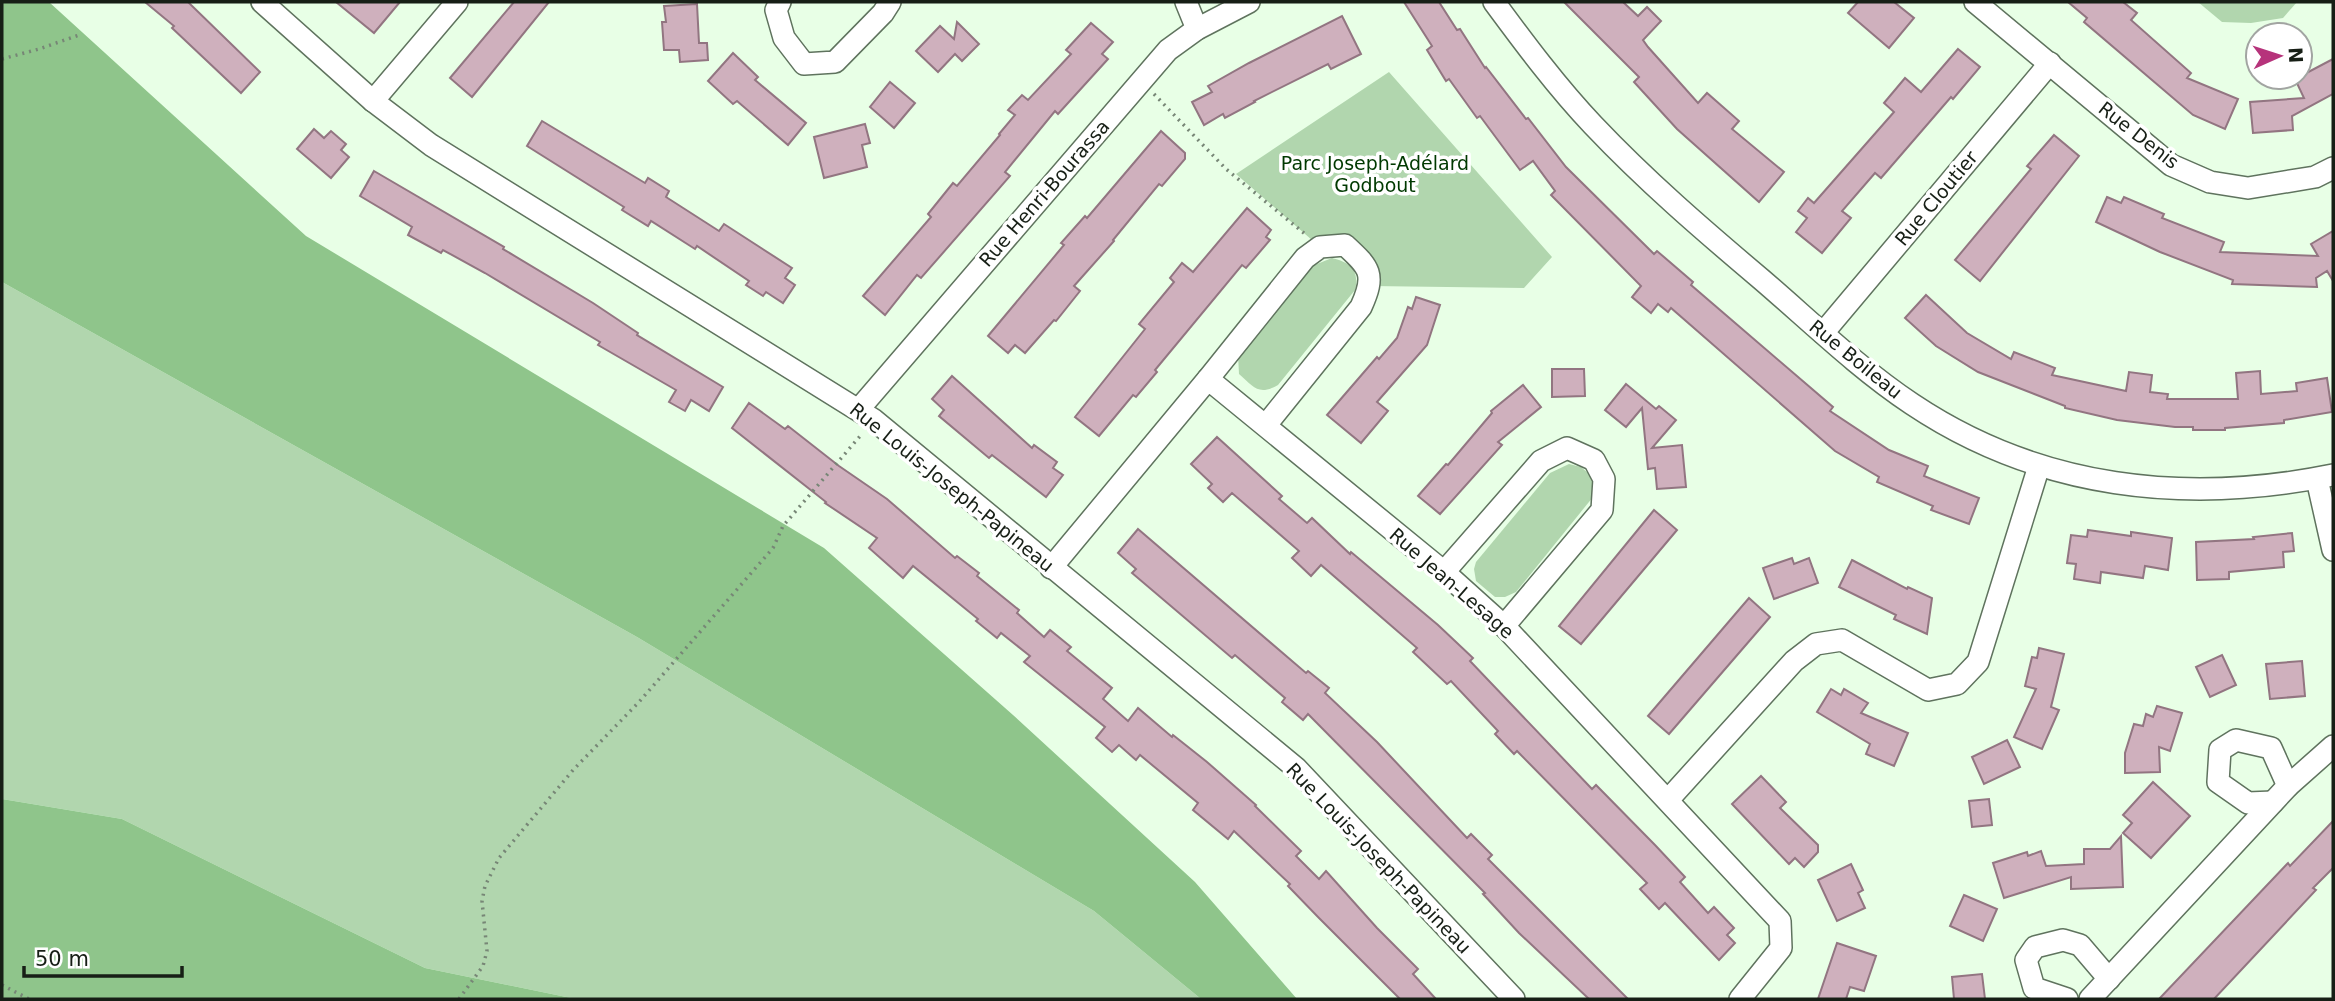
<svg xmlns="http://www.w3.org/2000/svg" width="2335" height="1001" viewBox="0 0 2335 1001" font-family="'DejaVu Sans',sans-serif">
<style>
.green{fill:#b1d6ae}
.forest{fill:#8fc58b}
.building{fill:#cfb0bd;stroke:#927581;stroke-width:2}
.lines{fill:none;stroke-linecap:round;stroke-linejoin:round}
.minor-casing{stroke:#5f735e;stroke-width:24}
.path{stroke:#778676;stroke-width:3.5;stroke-dasharray:2 5;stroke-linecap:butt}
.minor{stroke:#fff;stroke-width:21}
.labels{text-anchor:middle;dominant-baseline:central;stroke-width:7;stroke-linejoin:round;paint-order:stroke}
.street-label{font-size:19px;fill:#171f16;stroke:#fff}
.park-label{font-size:19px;fill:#003900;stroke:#fff}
</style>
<rect width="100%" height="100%" fill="#e8ffe6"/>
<g class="green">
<polygon points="2198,2 2297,2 2283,18 2251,23 2222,22"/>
<polygon points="1389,72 1552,257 1524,288 1371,286 1366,264 1320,247 1236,174"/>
<path d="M1332,258c18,4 28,13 23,32l-77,95c-20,11 -24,2 -39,-11l-1,-19 74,-89z"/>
<polygon points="2,282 637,637 1094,911 1201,999 576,999 425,968 122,819 2,799"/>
<polygon points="1569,464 1581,467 1594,478 1593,497 1516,592 1505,597 1495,597 1476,581 1474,569 1476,562 1550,473"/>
</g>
<g class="forest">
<polygon points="2,2 49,2 306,236 824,548 1013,715 1195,882 1297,999 1201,999 1094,911 637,637 2,282"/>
<polygon points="2,799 122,819 425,968 576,999 2,999"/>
</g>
<g class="building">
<polygon points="145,2 188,2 260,72 241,93 172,28 174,26"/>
<polygon points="336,2 400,2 374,33"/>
<polygon points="514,2 549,2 472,97 450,78"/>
<polygon points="1404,2 1439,2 1457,30 1460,29 1485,68 1486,67 1526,119 1528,118 1566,167 1654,254 1657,251 1693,282 1691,285 1833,407 1830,411 1889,450 1928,466 1924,476 1979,498 1969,524 1931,510 1933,506 1877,482 1879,477 1835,451 1671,308 1668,312 1658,304 1651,313 1632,297 1641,286 1551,195 1555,191 1533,161 1520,170 1480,116 1477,118 1449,79 1446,81 1427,50 1432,46"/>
<polygon points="1564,2 1623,2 1638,16 1647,7 1661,21 1643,40 1648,47 1698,103 1707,93 1739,121 1732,129 1784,172 1759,202 1677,129 1634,82 1639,77"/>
<polygon points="1858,2 1894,2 1914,18 1889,48 1848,13"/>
<polygon points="2068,2 2123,2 2137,13 2131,20 2191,73 2187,78 2238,99 2225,129 2193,115 2084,22 2087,18"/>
<polygon points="697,4 699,43 707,43 708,60 680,62 679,50 664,50 662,22 666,22 664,6"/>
<polygon points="1342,16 1361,54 1331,69 1328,64 1254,101 1255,102 1225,118 1223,114 1204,125 1192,102 1212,92 1208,86 1249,63"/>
<polygon points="957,22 979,44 962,61 955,54 938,72 916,51 940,26 954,39"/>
<polygon points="1091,23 1113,42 1102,54 1108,59 1058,114 1055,111 1005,172 1010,176 921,278 917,275 885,315 863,296 931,217 928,214 953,183 957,186 1000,135 999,134 1015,115 1008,110 1022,95 1028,100 1071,54 1066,50"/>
<polygon points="1958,49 1980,67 1953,99 1951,97 1881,178 1875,173 1842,211 1851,218 1822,253 1796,232 1807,218 1798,211 1808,198 1814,203 1894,112 1884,103 1905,78 1921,92"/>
<polygon points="733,53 758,77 755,80 806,123 788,145 737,101 733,104 708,81"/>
<polygon points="2333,59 2333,94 2292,116 2293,130 2253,133 2250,102 2304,98 2295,79"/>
<polygon points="890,82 915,103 894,128 870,107"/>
<polygon points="542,121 645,183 648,178 669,191 666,197 719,231 724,224 792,268 785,278 795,285 783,303 766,292 763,296 746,285 749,281 697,246 695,249 651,221 648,226 622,210 624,207 527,146"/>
<polygon points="865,124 870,143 862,145 867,167 824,178 814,137"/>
<polygon points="314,129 324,138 331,131 346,144 341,150 349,157 331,178 297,149"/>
<polygon points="1161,131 1185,153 1185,159 1162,186 1159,184 1113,240 1114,241 1074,286 1080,291 1056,321 1054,320 1025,353 1015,345 1008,353 988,336 1064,245 1061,243 1085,216 1087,218"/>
<polygon points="2054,135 2079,156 1980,281 1955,260 2031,169 2027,166"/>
<polygon points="374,171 504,247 503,249 593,303 638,333 637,335 723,387 709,411 691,400 685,411 669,402 676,390 598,345 600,342 485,273 443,250 441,253 408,235 412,227 360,196"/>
<polygon points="2107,197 2121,203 2124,197 2164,214 2162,218 2224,242 2220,252 2318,256 2311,244 2333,231 2333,281 2327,271 2316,278 2317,287 2232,284 2233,280 2160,252 2096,222"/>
<polygon points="1247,208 1271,230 1266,237 1270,240 1246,268 1242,265 1155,370 1157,372 1136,397 1133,395 1099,436 1075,417 1145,329 1139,324 1174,282 1170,278 1182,263 1193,272"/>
<polygon points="1926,295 1967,333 2011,359 2014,352 2055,368 2052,375 2126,391 2129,372 2152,375 2150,392 2168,394 2167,399 2238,399 2236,373 2260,371 2261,394 2297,391 2296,383 2327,378 2332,412 2284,420 2284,423 2225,428 2225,430 2193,430 2193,427 2175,427 2117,420 2065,408 2065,406 1978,372 1936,346 1905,318"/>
<polygon points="1416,297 1440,305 1427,345 1377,402 1388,411 1361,443 1327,415 1377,357 1379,359 1397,338 1408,307 1412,309"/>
<polygon points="1552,369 1584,369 1585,396 1552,397"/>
<polygon points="952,376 1032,448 1034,445 1057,462 1053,468 1063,475 1046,497 992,455 989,458 939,416 944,410 932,399"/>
<polygon points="1626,384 1656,409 1659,406 1676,420 1652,448 1682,445 1686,487 1657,489 1655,468 1648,469 1642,408 1626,427 1605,410"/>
<polygon points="1523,385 1541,407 1498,442 1502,445 1440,514 1418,496 1446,464 1448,465 1492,413 1491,411"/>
<polygon points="749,403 785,429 788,426 839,466 887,499 955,558 957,556 979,573 977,576 1019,610 1017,613 1044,637 1050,630 1071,647 1067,651 1112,688 1103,699 1128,721 1138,708 1172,737 1173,735 1207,762 1256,805 1255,806 1301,851 1296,856 1319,879 1326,871 1377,928 1418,969 1413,974 1436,999 1400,999 1319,918 1288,886 1290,884 1234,831 1228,839 1193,810 1198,803 1140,755 1136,760 1119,745 1112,752 1096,738 1105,727 1024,662 1030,656 1001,633 997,638 976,621 978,619 913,566 903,578 869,548 877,538 825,503 826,502 732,428"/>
<polygon points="1217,437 1282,496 1279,499 1307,523 1312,518 1350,554 1351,552 1438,625 1473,658 1470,661 1592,789 1596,785 1655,845 1685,877 1680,882 1708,913 1714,907 1734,928 1727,935 1735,943 1719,960 1665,903 1659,909 1640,889 1647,883 1517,751 1514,754 1495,734 1498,731 1451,681 1447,684 1413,652 1417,648 1321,565 1311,576 1292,558 1299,551 1232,493 1223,502 1208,488 1212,484 1191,464"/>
<polygon points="1654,510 1677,530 1581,644 1559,626"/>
<polygon points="1138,529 1306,673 1308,671 1329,688 1325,693 1377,742 1467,838 1471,834 1492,855 1488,859 1628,999 1589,999 1519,933 1483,894 1485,893 1308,714 1303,720 1282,702 1285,698 1235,655 1232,658 1132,573 1136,569 1118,553"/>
<polygon points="2088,530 2131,536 2131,532 2172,538 2168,570 2145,566 2143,578 2101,572 2100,583 2074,579 2076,564 2067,563 2071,535 2087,537"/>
<polygon points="2292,533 2294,551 2283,552 2284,567 2229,572 2229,579 2197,580 2196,542 2254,539 2253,537"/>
<polygon points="1792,558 1794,564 1809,558 1818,583 1774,599 1763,568"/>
<polygon points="1852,560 1907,589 1908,587 1932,598 1927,634 1894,619 1896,615 1839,587"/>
<polygon points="1749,598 1770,617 1669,734 1648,716"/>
<polygon points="2039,648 2064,654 2051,707 2059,710 2042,749 2014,737 2036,689 2025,686 2032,657 2037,658"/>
<polygon points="2222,655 2236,685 2210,697 2196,667"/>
<polygon points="2302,661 2305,696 2270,699 2266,664"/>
<polygon points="1831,689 1841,695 1844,689 1868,703 1861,713 1908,733 1894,766 1866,754 1870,744 1817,712"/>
<polygon points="2157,706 2182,713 2170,751 2159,747 2160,772 2125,773 2125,753 2134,724 2143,726 2146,714 2153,717"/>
<polygon points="2007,740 2020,767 1984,784 1972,757"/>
<polygon points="1761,776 1786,802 1780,808 1818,845 1818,852 1804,867 1795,858 1789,864 1732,804"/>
<polygon points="2153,782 2190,816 2151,858 2123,833 2132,823 2123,815"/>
<polygon points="1989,799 1992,825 1972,827 1969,801"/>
<polygon points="2333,821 2333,868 2313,888 2316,890 2214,999 2159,999 2288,863 2290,866"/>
<polygon points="2121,836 2123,887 2071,889 2071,877 2004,898 1993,863 2027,852 2028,856 2041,851 2046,866 2084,864 2084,849 2110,849"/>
<polygon points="1851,864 1863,890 1858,893 1865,908 1837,921 1818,880"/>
<polygon points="1964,895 1997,909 1983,941 1950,926"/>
<polygon points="1837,943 1876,956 1864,991 1850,987 1846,999 1818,999"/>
<polygon points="1982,974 1985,999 1954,999 1952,977"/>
</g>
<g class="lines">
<defs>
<g id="minor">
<polyline points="262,2 373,101 431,145 874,420 1296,768 1514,999"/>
<polyline points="780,2 776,10 784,38 804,64 835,62 883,13 890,2"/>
<polyline points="1186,2 1197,29"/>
<path d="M1494,2c31,42 63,85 99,123 53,56 110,105 168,154 49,42 97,89 151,125 127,85 274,101 421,71"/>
<polyline points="1975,2 2171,165 2210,182 2248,188 2315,177 2333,168"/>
<polyline points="373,101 457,2"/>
<polyline points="1823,333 2050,63"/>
<path d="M1208,379l97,-121 15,-11 25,-2c25,23 31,29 16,62l-95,118"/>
<polyline points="859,409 1168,50 1197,29 1249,2"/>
<polyline points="2317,479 2333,550"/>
<polyline points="1051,568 1208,379 1444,572 1504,626 1780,921 1781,948 1740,999"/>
<polyline points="1444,572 1541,461 1567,448 1594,460 1604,479 1602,510 1504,626"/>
<polyline points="1668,800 1794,661 1816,644 1842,640 1928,690 1957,684 1978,662 2039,466"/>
<polyline points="2273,802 2248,803 2218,782 2220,750 2236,740 2271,748 2288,786"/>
<polyline points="2067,999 2034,988 2026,960 2035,947 2063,940 2080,945 2109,979"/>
<polyline points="2090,999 2288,786 2333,746"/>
</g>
</defs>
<use href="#minor" class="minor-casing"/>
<g class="path">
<polyline points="2,59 39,49 82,34"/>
<polyline points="1154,94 1226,169 1305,234"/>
<polyline points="2,985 29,999"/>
<polyline points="459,999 483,966 487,951 482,901 485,886 499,858 574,769 639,702 773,548 783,526 861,435"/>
</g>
<use href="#minor" class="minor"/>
</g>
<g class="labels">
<g class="street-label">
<text transform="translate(2139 135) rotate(38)">Rue Denis</text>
<text transform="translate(1044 193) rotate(-49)">Rue Henri-Bourassa</text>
<text transform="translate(1936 198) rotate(-50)">Rue Cloutier</text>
<text transform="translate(1856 359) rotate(39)">Rue Boileau</text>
<text transform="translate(952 487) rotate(39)">Rue Louis-Joseph-Papineau</text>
<text transform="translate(1452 583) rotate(41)">Rue Jean-Lesage</text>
<text transform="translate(1379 858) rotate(46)">Rue Louis-Joseph-Papineau</text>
</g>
<g class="park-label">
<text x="1375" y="163">Parc Joseph-Adélard<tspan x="1375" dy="22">Godbout</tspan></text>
</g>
</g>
<rect width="2335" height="1001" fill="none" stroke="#171f16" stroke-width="7"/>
<g transform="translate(2279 56) rotate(87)"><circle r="33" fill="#ffffff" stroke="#a2a5a2" stroke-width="2"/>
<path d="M0-5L12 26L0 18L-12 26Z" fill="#b6337b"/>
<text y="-10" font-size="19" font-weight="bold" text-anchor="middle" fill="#171f16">N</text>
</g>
<path d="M24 966v10h158v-10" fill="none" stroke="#171f16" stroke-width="3.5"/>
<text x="35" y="966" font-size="21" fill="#171f16" stroke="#ffffff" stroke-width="5" paint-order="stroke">50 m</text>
</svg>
